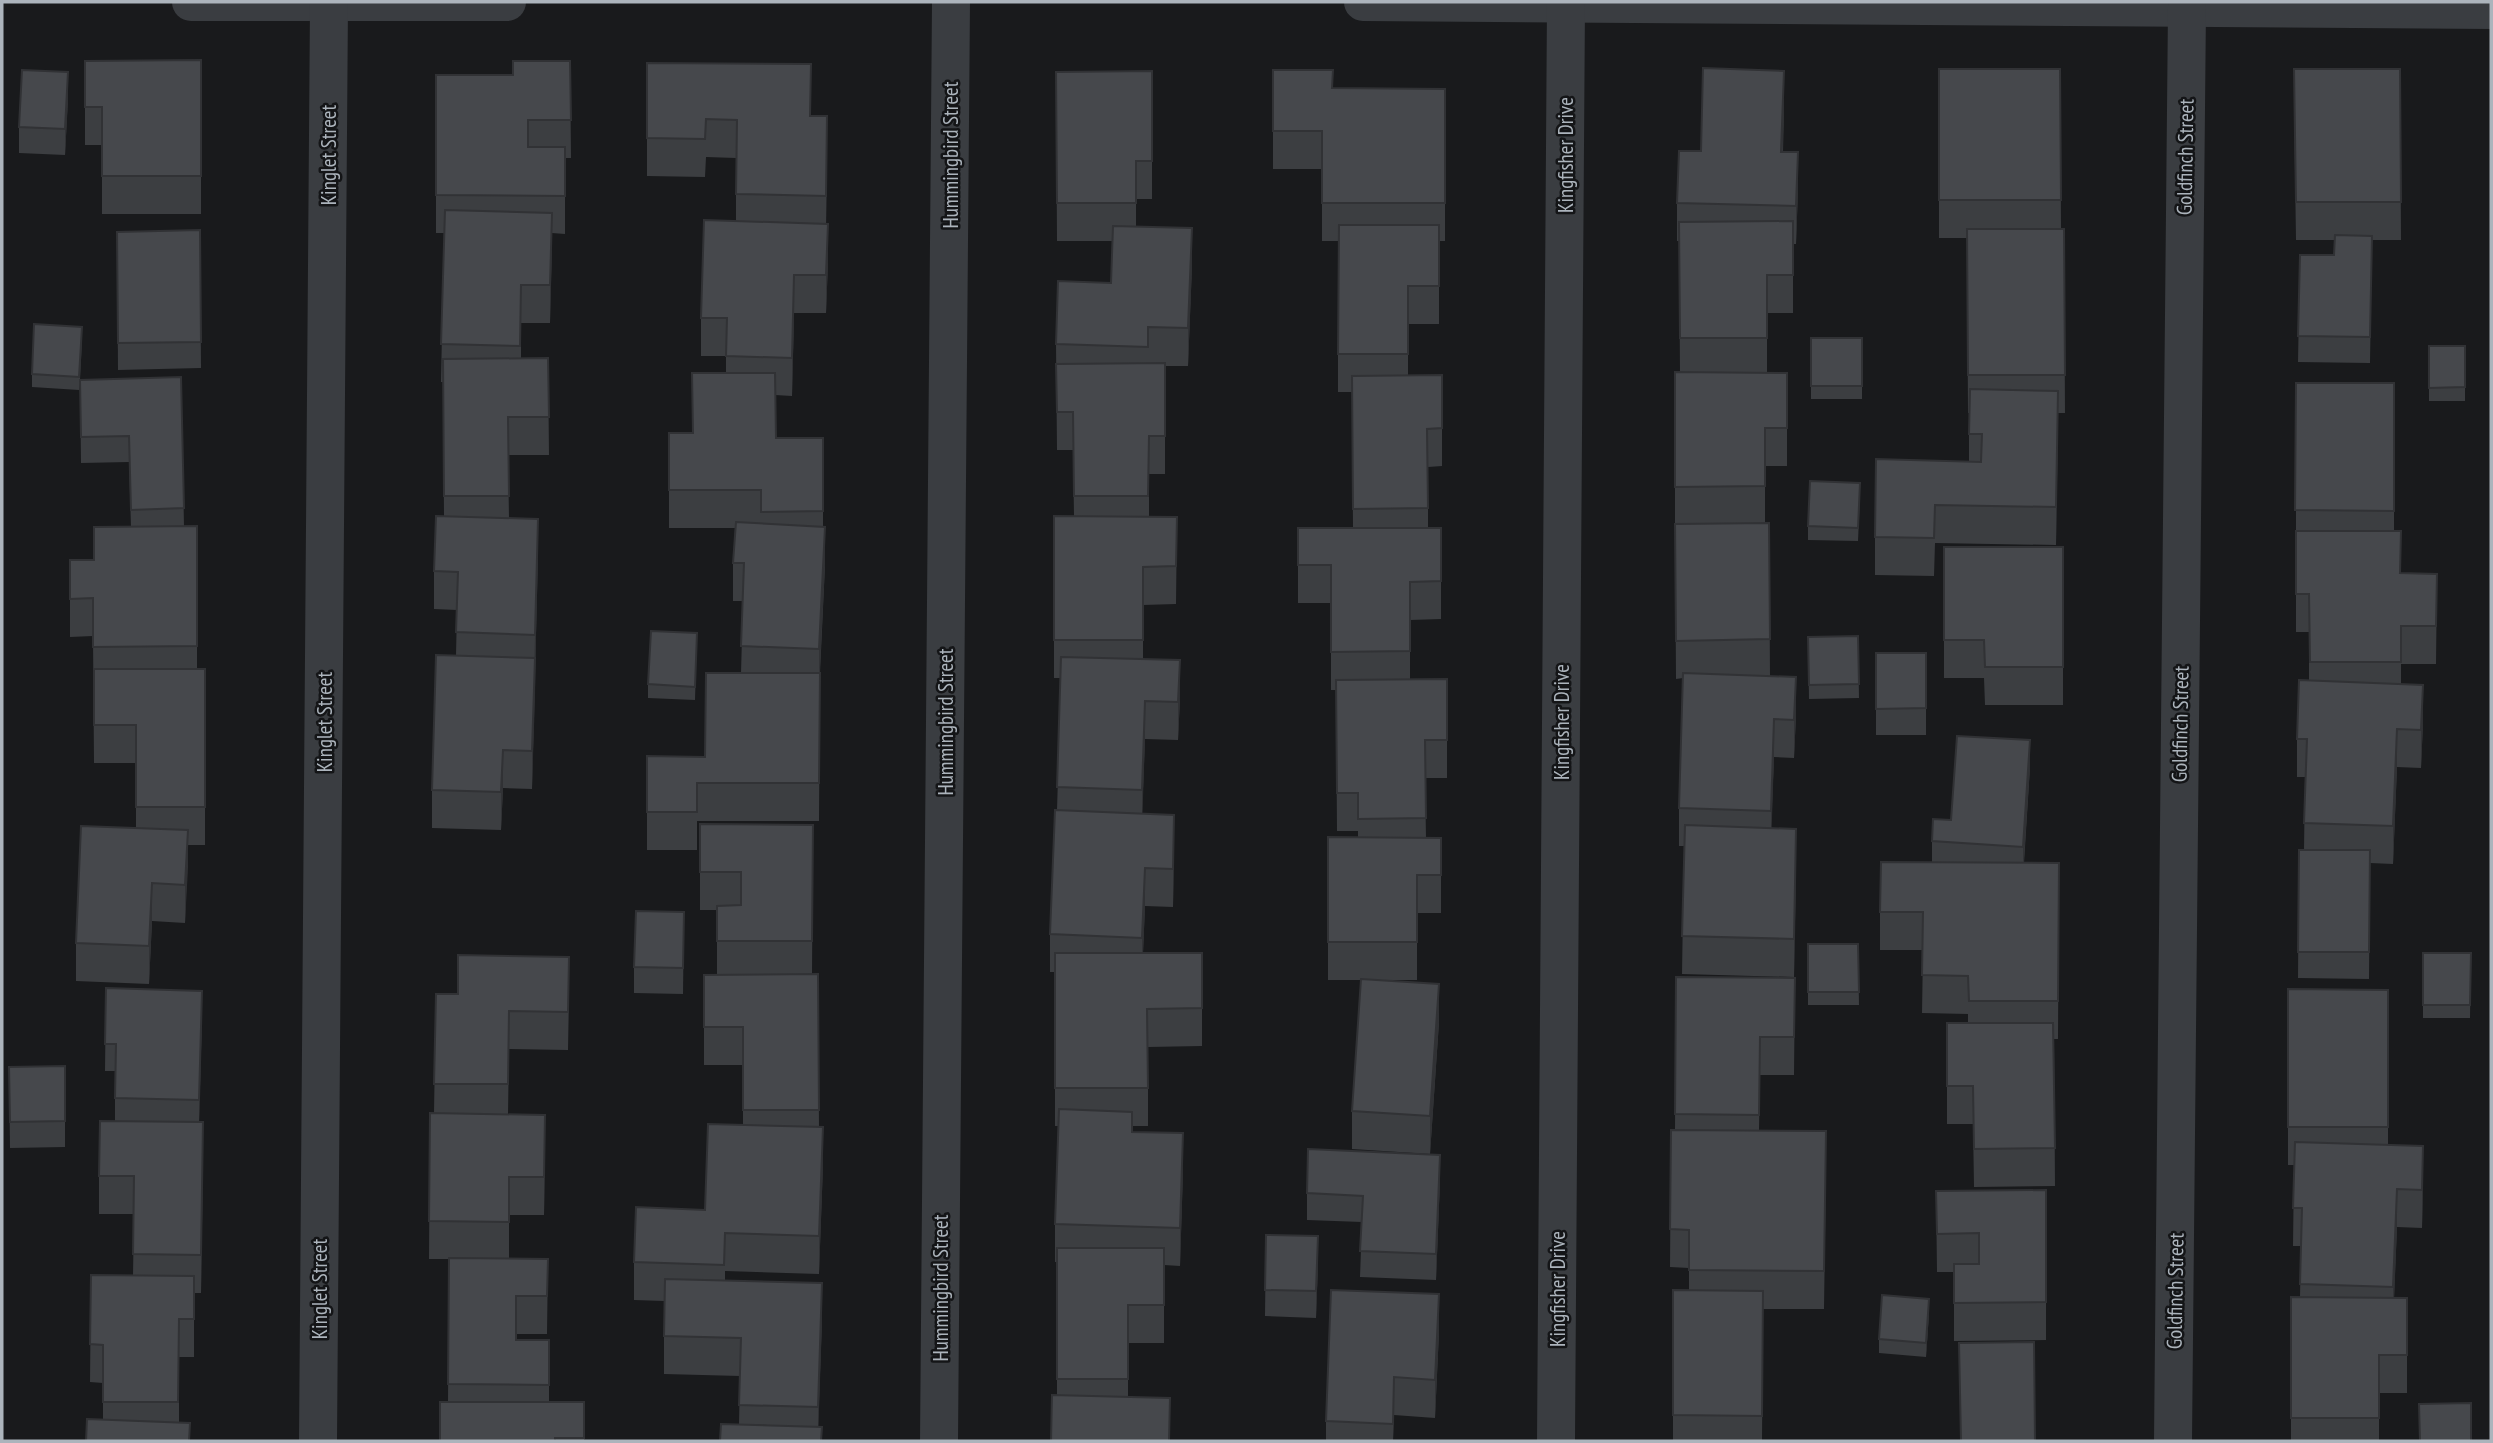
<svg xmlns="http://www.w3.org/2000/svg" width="2493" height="1443" viewBox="0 0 2493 1443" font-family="'PT Sans Narrow',sans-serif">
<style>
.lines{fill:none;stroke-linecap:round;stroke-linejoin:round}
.minor{stroke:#3a3d41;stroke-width:38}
.wall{fill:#3c3e41}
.shaded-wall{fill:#313235}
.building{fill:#46484c;stroke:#313235;stroke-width:2}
.labels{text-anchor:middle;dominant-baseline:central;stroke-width:5;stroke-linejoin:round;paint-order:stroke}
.street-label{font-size:21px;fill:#acb4bc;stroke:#141517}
</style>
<rect width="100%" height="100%" fill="#191a1c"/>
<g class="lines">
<g class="minor">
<polyline points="191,2 507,2"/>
<polyline points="1363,2 2491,10"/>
<polyline points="318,1441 329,3"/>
<polyline points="939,1441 951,2"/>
<polyline points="1556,1441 1566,3"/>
<polyline points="2173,1441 2187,7"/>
</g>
</g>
<g class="wall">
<polygon points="201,60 201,214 102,214 102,145 85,145 85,61"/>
<polygon points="570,61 571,158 565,158 565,234 552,233 550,323 521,323 521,358 548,358 549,455 508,455 509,518 538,557 532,789 503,788 501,830 432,828 432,790 456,655 457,610 434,609 434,571 444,516 443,382 441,382 444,233 436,233 436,75 513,75"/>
<polygon points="647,63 827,154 826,223 828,262 826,313 794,313 792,396 775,395 776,438 823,438 823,526 825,565 820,673 819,821 697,821 697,850 647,850 647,756 705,757 741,673 743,601 733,601 733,563 735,528 669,528 669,433 693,433 726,373 726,356 701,356 701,318 736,221 736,158 706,157 705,177 647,176"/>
<polygon points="1939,69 2060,69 2061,229 2064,229 2065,413 2058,413 2056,545 1935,543 1934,576 1875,575 1875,537 1969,462 1969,413 1968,413 1967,238 1939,238"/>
<polygon points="2400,69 2401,240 2372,240 2370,363 2298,362 2300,255 2334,255 2334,240 2296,240 2294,107"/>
<polygon points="1273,70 1333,88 1445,89 1445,241 1439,241 1439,324 1408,324 1408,375 1442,375 1442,466 1428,467 1428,528 1441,528 1441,619 1410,620 1410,680 1447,679 1447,778 1425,778 1426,838 1441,838 1441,913 1417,913 1417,980 1375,980 1439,1022 1430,1154 1352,1149 1352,1111 1361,980 1328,980 1328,837 1358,837 1358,831 1337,831 1336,690 1331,690 1331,603 1298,603 1298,528 1353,528 1352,392 1338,392 1338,241 1322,241 1322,169 1273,169"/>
<polygon points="1152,71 1152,199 1136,199 1136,227 1192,266 1188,366 1165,366 1165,474 1149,474 1149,517 1177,517 1176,604 1143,605 1143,659 1180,698 1178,740 1145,739 1142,814 1174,853 1173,907 1145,906 1143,953 1202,953 1202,1046 1148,1047 1148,1126 1132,1126 1132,1132 1183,1171 1180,1266 1164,1265 1164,1343 1128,1343 1128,1397 1057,1395 1057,1262 1055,1262 1055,1224 1058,1126 1055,1126 1055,972 1050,972 1050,934 1057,810 1061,678 1054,678 1054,516 1074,516 1073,450 1057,450 1056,344 1111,283 1113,241 1057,241 1056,72"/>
<polygon points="68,99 65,155 19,153 19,127"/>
<polygon points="1784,109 1783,152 1798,190 1796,244 1793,244 1793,313 1767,313 1767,372 1787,373 1787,466 1765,466 1765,523 1769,523 1770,676 1796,715 1794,758 1774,757 1771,828 1796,867 1794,977 1682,974 1684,846 1679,846 1679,808 1683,678 1676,679 1675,525 1675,372 1680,372 1679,241 1677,241 1677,203 1701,151"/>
<polygon points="200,230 201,368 118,370 117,232"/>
<rect x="1811" y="338" width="51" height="61"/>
<polygon points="82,340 80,380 181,377 184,526 197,526 197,669 205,669 205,845 188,845 185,923 152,921 149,984 76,981 76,943 136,828 136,763 94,763 93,636 70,637 70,560 94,560 131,527 129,462 81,463 80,380 79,390 32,387 32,374"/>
<rect x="2429" y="346" width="36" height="55"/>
<polygon points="2296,383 2394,383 2394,531 2401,573 2437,574 2436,664 2401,664 2401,684 2423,723 2421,768 2397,767 2393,864 2370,863 2369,979 2298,978 2299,850 2304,850 2305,777 2297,777 2297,739 2309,681 2309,632 2296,632"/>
<polygon points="1860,496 1858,541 1808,540 1808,526"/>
<polygon points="1944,547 2063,547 2063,705 1985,705 1984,678 1944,678"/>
<polygon points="697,633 695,700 648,698 648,684"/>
<polygon points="1858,636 1859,698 1809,699 1808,637"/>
<rect x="1876" y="653" width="50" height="82"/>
<polygon points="2030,767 2024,863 2059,863 2058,1039 2054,1039 2055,1186 1974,1187 1973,1124 1947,1124 1947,1023 1968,1023 1968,1014 1922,1013 1923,950 1880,950 1880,912 1932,863 1932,841 1951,820"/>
<polygon points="700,824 813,825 812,974 818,974 819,1127 823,1165 819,1274 725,1271 725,1280 822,1321 818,1427 739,1424 740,1376 664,1374 664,1301 634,1300 634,1262 705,1210 743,1125 743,1065 704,1065 704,975 717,975 717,910 700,910"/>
<polygon points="684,912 683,994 634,993 634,967"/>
<polygon points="1808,944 1858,944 1859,1005 1808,1005"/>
<polygon points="2423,953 2471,953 2470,1018 2423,1018"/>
<polygon points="1676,977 1795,978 1794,1075 1760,1075 1759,1130 1826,1169 1824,1309 1763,1309 1762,1441 1673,1441 1673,1290 1689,1290 1689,1268 1670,1267 1671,1130 1675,1130"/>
<polygon points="106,988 202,1017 199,1122 203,1160 201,1293 194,1293 194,1357 179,1357 179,1422 190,1441 103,1420 103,1383 90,1382 91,1275 133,1275 134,1214 99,1214 99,1176 115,1121 115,1071 105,1071"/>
<polygon points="2288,989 2388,990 2388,1145 2423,1184 2422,1228 2397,1227 2394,1298 2407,1298 2407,1393 2379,1393 2379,1441 2291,1441 2291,1297 2300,1297 2301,1246 2293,1246 2294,1165 2288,1165"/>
<polygon points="436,994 569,995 568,1050 509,1049 508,1114 545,1153 544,1215 509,1215 509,1259 548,1259 547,1334 516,1334 516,1340 549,1340 549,1402 584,1402 584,1441 440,1441 448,1402 449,1259 429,1259 430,1113 434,1113"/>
<polygon points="65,1066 65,1147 10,1148 9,1067"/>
<polygon points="1440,1181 1436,1280 1360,1277 1362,1222 1307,1220 1307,1193"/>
<polygon points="2046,1190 2046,1340 1954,1341 1954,1272 1937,1272 1936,1191"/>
<polygon points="1266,1235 1318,1263 1316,1318 1265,1316"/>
<polygon points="1929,1313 1926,1357 1879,1353 1879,1339"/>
<polygon points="1439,1332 1435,1418 1394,1415 1393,1441 1326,1441 1326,1421"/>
</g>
<g class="shaded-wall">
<polygon points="1784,71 1784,109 1781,190 1781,152"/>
<polygon points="68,72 68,99 65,155 65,129"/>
<polygon points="827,116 827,154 826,234 826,196"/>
<polygon points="1798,152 1798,190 1796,244 1796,206"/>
<polygon points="552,213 552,250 550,323 550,285"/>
<polygon points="828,224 828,262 826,313 826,275"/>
<polygon points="1192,228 1192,266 1188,366 1188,328"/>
<polygon points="794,275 794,313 792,396 792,358"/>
<polygon points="2058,391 2058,429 2056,545 2056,507"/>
<polygon points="538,519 535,696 532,789 532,751"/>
<polygon points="825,527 825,565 819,687 819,649"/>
<polygon points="1180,660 1180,698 1178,740 1178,702"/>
<polygon points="1796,677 1796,715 1794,758 1794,720"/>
<polygon points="2423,685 2423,723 2421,768 2421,730"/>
<polygon points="1145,701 1145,739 1142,828 1142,790"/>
<polygon points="1774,719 1774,757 1771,849 1771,811"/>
<polygon points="2397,729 2397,767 2393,864 2393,826"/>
<polygon points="2030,740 2030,767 2023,873 2023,847"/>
<polygon points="503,750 503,788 501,830 501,792"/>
<polygon points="1174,815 1174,853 1173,907 1173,869"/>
<polygon points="1796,829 1796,867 1794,977 1794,939"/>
<polygon points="188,830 188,868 185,923 185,885"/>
<polygon points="1145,868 1145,906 1142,976 1142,938"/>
<polygon points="152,883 152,921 149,984 149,946"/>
<polygon points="1439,984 1439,1022 1430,1154 1430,1116"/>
<polygon points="202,991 202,1017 199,1127 199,1100"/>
<polygon points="545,1115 545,1153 544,1215 544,1177"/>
<polygon points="203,1122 203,1160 201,1293 201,1255"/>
<polygon points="823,1127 823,1165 819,1274 819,1236"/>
<polygon points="1183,1133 1183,1171 1180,1266 1180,1228"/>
<polygon points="2423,1146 2423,1184 2422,1228 2422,1190"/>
<polygon points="1440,1155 1440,1181 1436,1280 1436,1254"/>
<polygon points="2397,1189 2397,1227 2393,1325 2393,1287"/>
<polygon points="1318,1236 1318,1263 1316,1318 1316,1291"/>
<polygon points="822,1283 822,1321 818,1441 818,1407"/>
<polygon points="1439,1294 1439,1332 1435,1418 1435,1380"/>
<polygon points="1929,1299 1929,1313 1926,1357 1926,1343"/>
<polygon points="1394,1377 1394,1415 1393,1441 1393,1424"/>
</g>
<g class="building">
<polygon points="201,60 201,176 102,176 102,107 85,107 85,61"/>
<polygon points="513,61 570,61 571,120 528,120 528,147 565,147 565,196 436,195 436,75 513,75"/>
<polygon points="647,63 811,64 810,116 827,116 826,196 736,194 737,120 706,119 705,139 647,138"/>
<polygon points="1703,68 1784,71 1781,152 1798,152 1796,206 1677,203 1679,151 1701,151"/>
<polygon points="1939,69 2060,69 2061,200 1939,200"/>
<polygon points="2294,69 2400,69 2401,202 2296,202"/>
<polygon points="22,70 68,72 65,129 19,127"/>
<polygon points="1273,70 1333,70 1332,88 1445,89 1445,203 1322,203 1322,131 1273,131"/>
<polygon points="1152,71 1152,161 1136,161 1136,203 1057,203 1056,72"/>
<polygon points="445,210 552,213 550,285 521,285 520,346 441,344"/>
<polygon points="704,220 828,224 826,275 794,275 792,358 726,356 727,318 701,318"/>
<polygon points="1793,221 1793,275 1767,275 1767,338 1680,338 1679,222"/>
<polygon points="1339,225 1439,225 1439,286 1408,286 1408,354 1338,354"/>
<polygon points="1113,226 1192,228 1188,328 1148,327 1148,347 1056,344 1058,281 1111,283"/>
<polygon points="1967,229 2064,229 2065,375 1968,375"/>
<polygon points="200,230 201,342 118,343 117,232"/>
<polygon points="2335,235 2372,236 2370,337 2298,336 2300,255 2334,255"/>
<polygon points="34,324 82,327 79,377 32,374"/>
<rect x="1811" y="338" width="51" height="48"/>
<polygon points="2429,346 2465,346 2465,387 2429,388"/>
<polygon points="548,358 549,417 508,417 509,496 444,496 443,359"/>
<polygon points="1165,363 1165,436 1149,436 1148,496 1074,496 1073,412 1057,412 1056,364"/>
<polygon points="1675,372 1787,373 1787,428 1765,428 1765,486 1675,487"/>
<polygon points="692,373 775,373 776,438 823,438 823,511 761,512 761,490 669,490 669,433 693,433"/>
<polygon points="1442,375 1442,428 1427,429 1428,508 1353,509 1352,376"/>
<polygon points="181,377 184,508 131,510 129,436 81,437 80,380"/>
<polygon points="2296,383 2394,383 2394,511 2295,510"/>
<polygon points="1970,389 2058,391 2056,507 1935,505 1934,538 1875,537 1876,459 1981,462 1982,434 1969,434"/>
<polygon points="1810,481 1860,483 1858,528 1808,526"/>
<polygon points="436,516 538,519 535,635 456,632 458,572 434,571"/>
<polygon points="1054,516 1177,517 1176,566 1143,567 1143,640 1054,640"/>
<polygon points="736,522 825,527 819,649 741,646 744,563 733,563"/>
<polygon points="1769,523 1770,639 1676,641 1675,524"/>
<polygon points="197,526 197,646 93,647 93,598 70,599 70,560 94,560 94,527"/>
<polygon points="1298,528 1441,528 1441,581 1410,582 1410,651 1331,652 1331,565 1298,565"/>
<polygon points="2296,531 2401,531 2400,573 2437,574 2436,626 2401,626 2401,662 2310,662 2309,594 2296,594"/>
<polygon points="1944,547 2063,547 2063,667 1985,667 1984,640 1944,640"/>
<polygon points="651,631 697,633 695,687 648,684"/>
<polygon points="1858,636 1859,684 1809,685 1808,637"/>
<polygon points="1876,653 1926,653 1926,708 1876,709"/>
<polygon points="436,655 535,658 532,751 503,750 501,792 432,790"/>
<polygon points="1061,657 1180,660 1178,702 1145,701 1142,790 1057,787"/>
<polygon points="94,669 205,669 205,807 136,807 136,725 94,725"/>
<polygon points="706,673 820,673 819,783 697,783 697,812 647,812 647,756 705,757"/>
<polygon points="1683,673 1796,677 1794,720 1774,719 1771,811 1679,808"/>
<polygon points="1447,679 1447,740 1425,740 1426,818 1358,819 1358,793 1337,793 1336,680"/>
<polygon points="2299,680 2423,685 2421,730 2397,729 2393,826 2304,823 2307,739 2297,739"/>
<polygon points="1957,736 2030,740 2023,847 1932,841 1933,819 1951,820"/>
<polygon points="1055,810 1174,815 1173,869 1145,868 1142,938 1050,934"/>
<polygon points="700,824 813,825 812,941 717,941 717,906 741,905 741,872 700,872"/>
<polygon points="1685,825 1796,829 1794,939 1682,936"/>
<polygon points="81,826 188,830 185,885 152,883 149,946 76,943"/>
<polygon points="1328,837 1441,838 1441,875 1417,875 1417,942 1328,942"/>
<polygon points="2299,850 2370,850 2369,952 2298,952"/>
<polygon points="1881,862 2059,863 2058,1001 1969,1001 1968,976 1922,975 1923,912 1880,912"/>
<polygon points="636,911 684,912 683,968 634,967"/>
<polygon points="1808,944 1858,944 1859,992 1808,992"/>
<polygon points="1055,953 1202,953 1202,1008 1147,1009 1148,1088 1055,1088"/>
<polygon points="2423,953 2471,953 2470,1005 2423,1005"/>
<polygon points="458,955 569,957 568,1012 509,1011 508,1084 434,1084 436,994 458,994"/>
<polygon points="818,974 819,1110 743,1110 743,1027 704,1027 704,975"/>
<polygon points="1676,977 1795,978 1794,1037 1760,1037 1759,1115 1675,1114"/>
<polygon points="1361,979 1439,984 1430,1116 1352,1111"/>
<polygon points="106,988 202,991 199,1100 115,1098 116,1044 105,1044"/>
<polygon points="2288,989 2388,990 2388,1127 2288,1127"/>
<polygon points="1947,1023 2053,1023 2055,1148 1974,1149 1973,1086 1947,1086"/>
<polygon points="65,1066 65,1121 10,1122 9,1067"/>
<polygon points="1059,1109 1132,1112 1132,1132 1183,1133 1180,1228 1055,1224"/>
<polygon points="430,1113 545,1115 544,1177 509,1177 509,1222 429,1221"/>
<polygon points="100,1121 203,1122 201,1255 133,1254 134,1176 99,1176"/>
<polygon points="708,1124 823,1127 819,1236 725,1233 724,1265 634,1262 636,1207 705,1210"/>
<polygon points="1671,1130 1826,1131 1824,1271 1689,1270 1689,1230 1670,1229"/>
<polygon points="2295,1142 2423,1146 2422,1190 2397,1189 2393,1287 2300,1284 2302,1208 2293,1208"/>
<polygon points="1308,1149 1440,1155 1436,1254 1360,1251 1363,1196 1307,1193"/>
<polygon points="2046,1190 2046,1302 1954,1303 1954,1264 1979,1264 1979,1233 1937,1234 1936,1191"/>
<polygon points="1266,1235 1318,1236 1316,1291 1265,1290"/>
<polygon points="1057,1248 1164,1248 1164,1305 1128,1305 1128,1379 1057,1379"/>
<polygon points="449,1258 548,1259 547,1296 516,1296 516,1340 549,1340 549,1385 448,1384"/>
<polygon points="91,1275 194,1276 194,1319 179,1319 178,1402 103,1402 103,1345 90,1344"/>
<polygon points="665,1279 822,1283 818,1407 739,1405 741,1338 664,1336"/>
<polygon points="1331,1290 1439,1294 1435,1380 1394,1377 1393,1424 1326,1421"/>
<polygon points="1673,1290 1763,1291 1762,1416 1673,1415"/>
<polygon points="1882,1295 1929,1299 1926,1343 1879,1339"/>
<polygon points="2291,1297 2407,1298 2407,1355 2379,1355 2379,1418 2291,1418"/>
<polygon points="2034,1342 2035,1441 1961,1441 1959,1343"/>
<polygon points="1052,1395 1170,1398 1169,1441 1051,1441"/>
<polygon points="440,1402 584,1402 584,1438 555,1438 555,1441 440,1441"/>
<polygon points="2471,1403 2471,1441 2420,1441 2419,1404"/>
<polygon points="87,1419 190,1423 189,1441 86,1441"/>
<polygon points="721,1424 822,1427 821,1441 720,1441"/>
</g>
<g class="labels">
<g class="street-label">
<text transform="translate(328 155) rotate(-90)">Kinglet Street</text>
<text transform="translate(950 155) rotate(-90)">Hummingbird Street</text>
<text transform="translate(1565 155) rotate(-90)">Kingfisher Drive</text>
<text transform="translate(2185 157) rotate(-89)">Goldfinch Street</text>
<text transform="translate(324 722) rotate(-90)">Kinglet Street</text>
<text transform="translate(945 722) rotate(-90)">Hummingbird Street</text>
<text transform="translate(1561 722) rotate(-90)">Kingfisher Drive</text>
<text transform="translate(2180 724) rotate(-89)">Goldfinch Street</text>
<text transform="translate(940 1288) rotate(-90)">Hummingbird Street</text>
<text transform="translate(319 1289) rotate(-90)">Kinglet Street</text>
<text transform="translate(1557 1289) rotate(-90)">Kingfisher Drive</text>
<text transform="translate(2175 1291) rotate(-89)">Goldfinch Street</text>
</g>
</g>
<rect width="2493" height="1443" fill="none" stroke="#acb4bc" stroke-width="7"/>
</svg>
